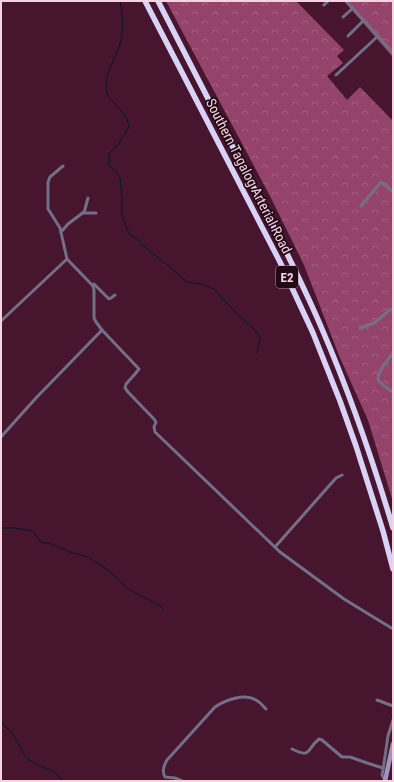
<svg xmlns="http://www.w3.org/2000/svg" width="394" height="782" viewBox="0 0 394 782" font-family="'Roboto Condensed',sans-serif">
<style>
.forest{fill:url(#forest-crowns)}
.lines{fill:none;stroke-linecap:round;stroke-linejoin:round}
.stream{stroke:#001b29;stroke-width:1}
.minor{stroke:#736f87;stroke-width:3}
.secondary{stroke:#9c95bc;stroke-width:4.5}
.motorway{stroke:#d7d2f6;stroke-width:5.5}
.labels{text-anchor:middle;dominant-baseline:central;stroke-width:3.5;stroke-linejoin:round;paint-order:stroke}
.shield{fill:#210a15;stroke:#b697a4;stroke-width:1}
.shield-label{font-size:13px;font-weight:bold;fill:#f6d3e1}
.street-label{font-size:14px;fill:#f6d3e1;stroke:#210a15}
</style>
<defs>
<pattern id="forest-crowns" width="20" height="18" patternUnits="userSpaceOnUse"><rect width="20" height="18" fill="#94446a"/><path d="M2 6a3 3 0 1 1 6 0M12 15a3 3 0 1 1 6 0" fill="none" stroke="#a45e7f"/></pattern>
</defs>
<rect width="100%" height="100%" fill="#48152f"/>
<g class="forest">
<polygon points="166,1 296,1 344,50 337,56 343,63 327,76 347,100 360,87 393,121 393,502 368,420 340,358 304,265 271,198"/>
<polygon points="344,1 393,1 393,57 391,55"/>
</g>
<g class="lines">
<g class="stream">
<path d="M120,1c3,16 4,30 -1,46 -5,13 -14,27 -13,41 0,13 15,18 20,30 2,2 2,6 3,9l-11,18 -9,8v12l11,12 2,22v17l7,18 9,6 12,12 13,9 24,21 13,2 14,5 21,23 20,18 5,8 -3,15"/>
<polyline points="1,528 15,528 32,531 35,534 41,542 51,544 70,552 88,557 108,570 128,589 159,605 163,609"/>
<polyline points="1,721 14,736 24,754 31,761 42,767 53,771 64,781"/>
</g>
<g class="minor">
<polyline points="346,1 393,53"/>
<polyline points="324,5 328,1"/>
<polyline points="343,17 353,8"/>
<polyline points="348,36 364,20"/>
<polyline points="336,75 378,36"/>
<polyline points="63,166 50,177 48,182 48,209 50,212 60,228 67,259 93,286 94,290 94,318 96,322 102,330 139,369 135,374 126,384 125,388 128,392 154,419 156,422 154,427 155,432 280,552 344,599 393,629"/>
<polyline points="361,206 381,182 384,184 393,192"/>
<polyline points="82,213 96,213"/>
<polyline points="61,232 68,224 84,212 85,209 88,198"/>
<polyline points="93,286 94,284 109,299 111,298 115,295"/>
<polyline points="1,321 67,259"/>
<polyline points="360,328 374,323 390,310 393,309"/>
<path d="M393,353c-4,5 -16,20 -15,26 1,5 11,10 15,13"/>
<polyline points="1,437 36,398 102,330"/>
<polyline points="275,547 336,478 342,475"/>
<polyline points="377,700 393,706"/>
<path d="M292,749c20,10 14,0 27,-10l3,1 20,17h8l17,6 16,5"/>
<polyline points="385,780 382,775 383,770 388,736 393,720"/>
<path d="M182,781l-7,-3 -10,-1c-3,-5 -1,-12 2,-17l48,-53c10,-7 30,-14 41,-7 4,2 7,6 10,9"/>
</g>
<polyline class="secondary" points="385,781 393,744"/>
<g class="motorway">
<polyline points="145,1 280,262 313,333 340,401 356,446 383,531 393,569"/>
<path d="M158,1c34,65 67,131 101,197 22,43 44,86 63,131 28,65 51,132 71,199"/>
</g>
</g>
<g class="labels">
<rect class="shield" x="276" y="266" width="22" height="22" rx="3"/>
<g class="shield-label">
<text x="287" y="277">E2</text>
</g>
<g class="street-label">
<text transform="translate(249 176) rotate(63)">Southern Tagalog Arterial Road</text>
</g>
</g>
<rect width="394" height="782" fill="none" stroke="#f6d3e1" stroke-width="4"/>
</svg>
